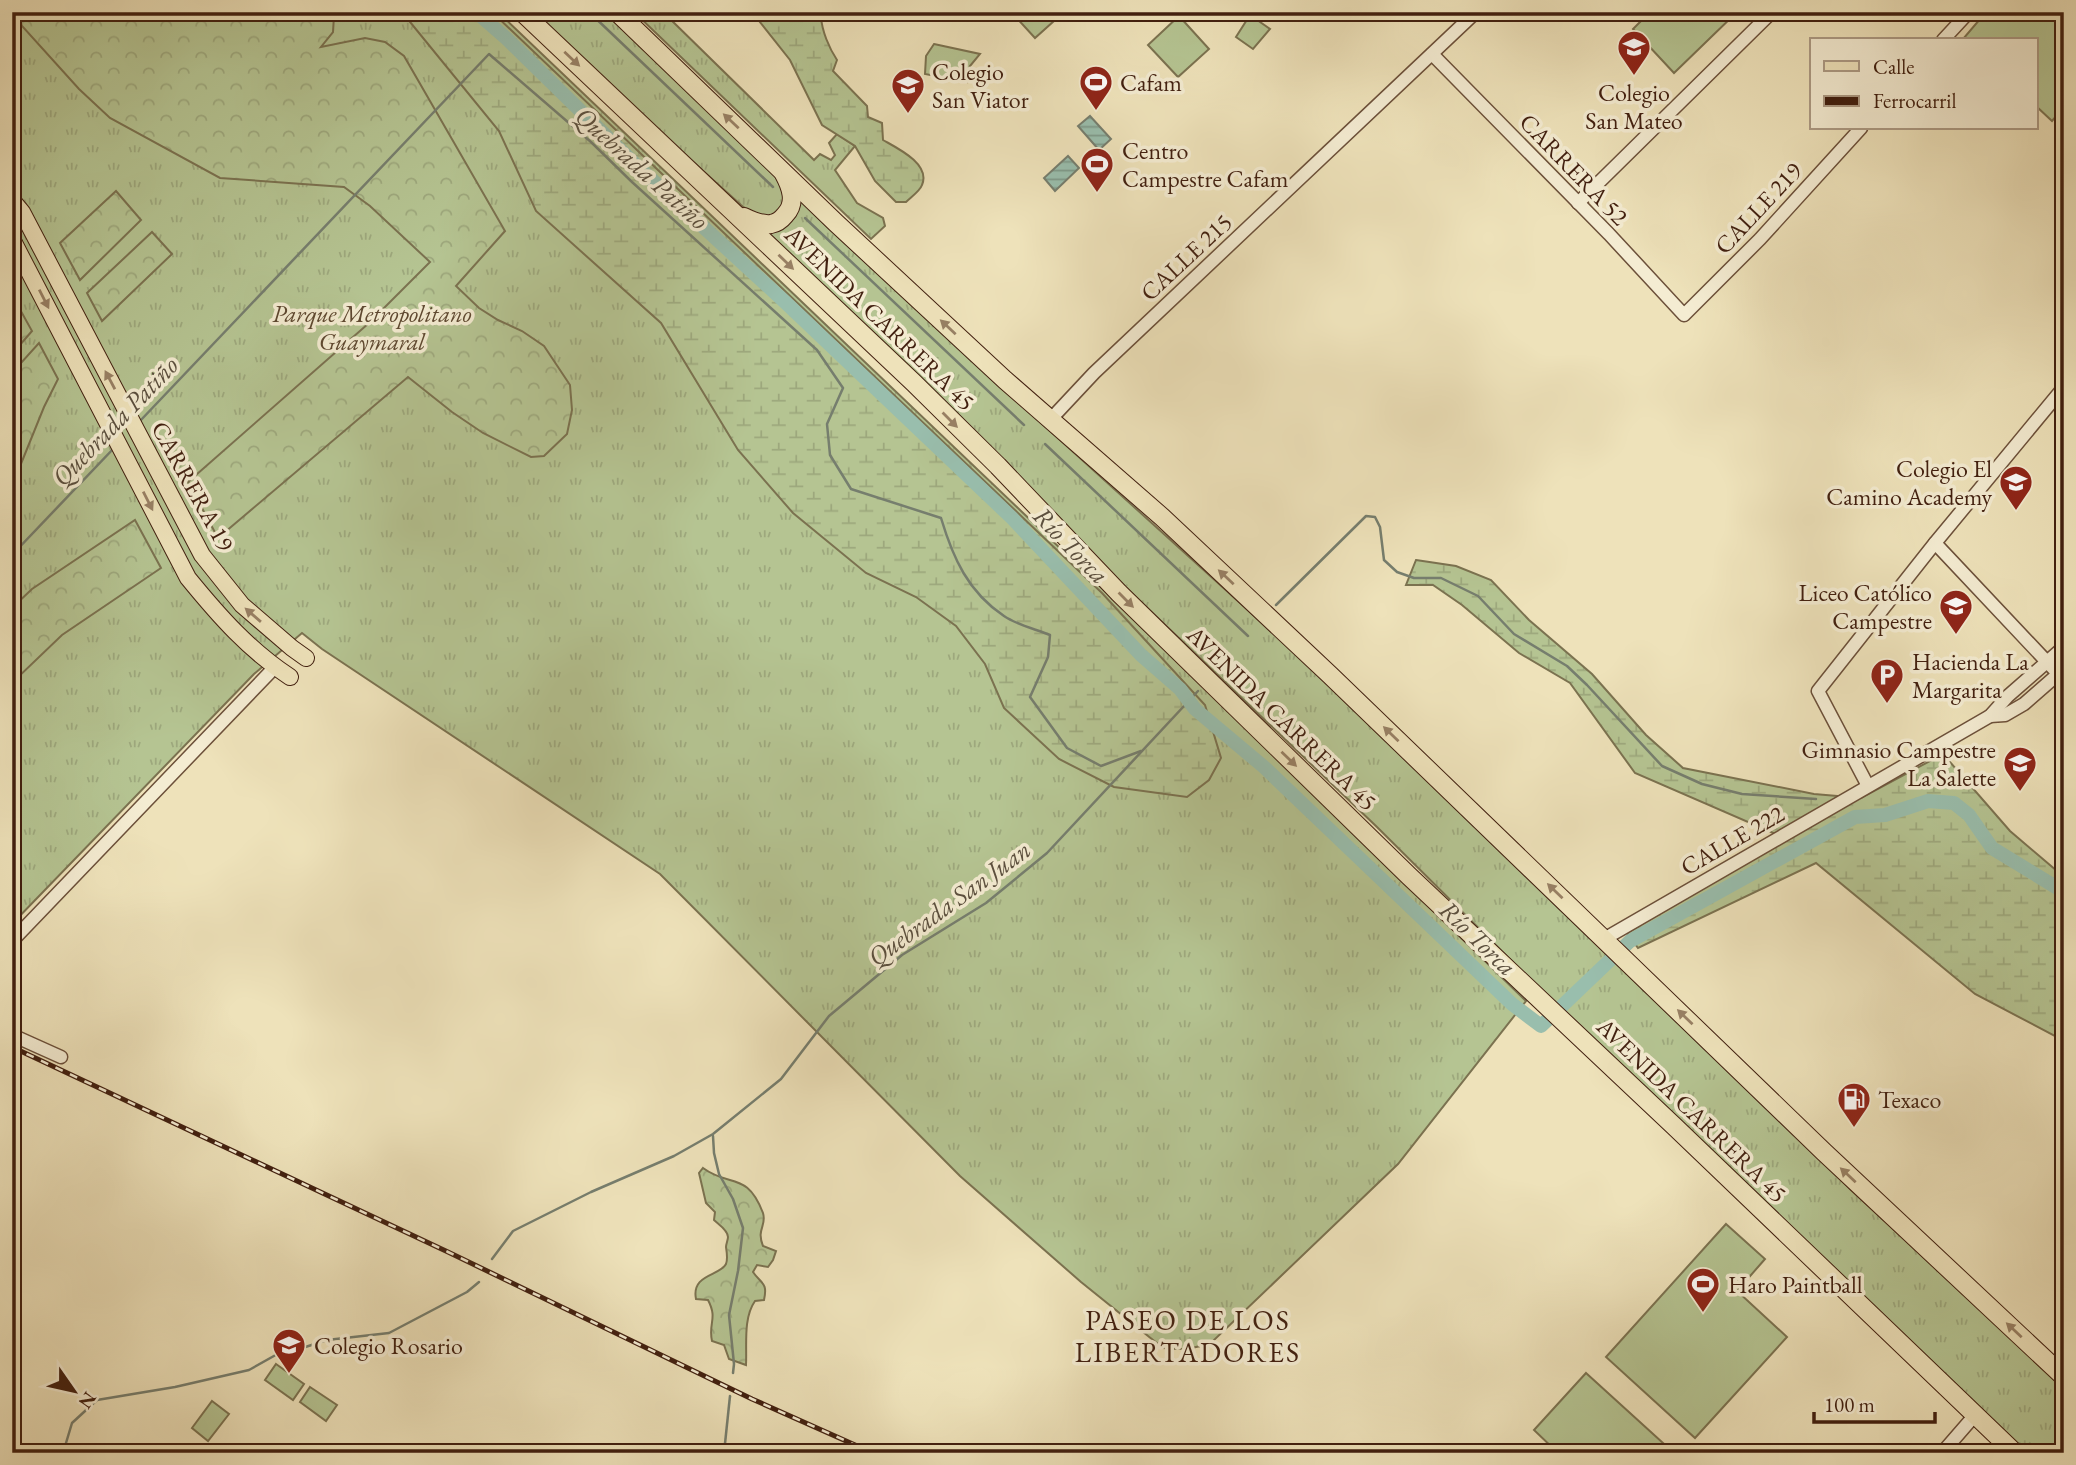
<svg xmlns="http://www.w3.org/2000/svg" width="2076" height="1465" viewBox="0 0 2076 1465" font-family="'EB Garamond',serif">
<style>
.grass{fill:url(#grass-tufts);stroke:#7b7250;stroke-width:2}
.forest{fill:url(#forest-crowns);stroke:#7b7250;stroke-width:2}
.wetland{fill:url(#wetland-marsh);stroke:#7b7250;stroke-width:2}
.pitch{fill:#b5c492;stroke:#7b7250;stroke-width:2}
.water{fill:url(#water-rules);stroke:#767e6e;stroke-width:2}
.lines{fill:none;stroke-linecap:round;stroke-linejoin:round}
.stream{stroke:#767e6e;stroke-width:2.5}
.river{stroke:#99bead;stroke-width:14}
.minor-casing{stroke:#6c503a;stroke-width:15}
.major-casing{stroke:#411f0f;stroke-width:18}
.highway-casing{stroke:#411f0f;stroke-width:20}
.minor{stroke:#f4ecd2;stroke-width:12}
.major{stroke:#eee2ba;stroke-width:16}
.highway{stroke:#eee2ba;stroke-width:18}
.rail-casing{stroke:#411f0f;stroke-width:5}
.rail{stroke:#f4ecd2;stroke-width:2.5;stroke-dasharray:8;stroke-linecap:butt}
.oneway{fill:#988064}
.labels{text-anchor:middle;dominant-baseline:central;stroke-width:7;stroke-linejoin:round;paint-order:stroke}
.poi-label{font-size:24px;fill:#411f0f;stroke:#f4ecd2;text-anchor:start}
.street-label{font-size:24px;fill:#411f0f;stroke:#f4ecd2}
.park-label{font-size:24px;font-style:italic;fill:#5e4830;stroke:#f4ecd2}
.water-label{font-size:26px;font-style:italic;fill:#5b4f3e;stroke:#f4ecd2}
.quarter-label{font-size:28px;letter-spacing:2px;fill:#411f0f;stroke:#f4ecd2}
</style>
<defs>
<pattern id="grass-tufts" width="24" height="20" patternUnits="userSpaceOnUse" patternTransform="scale(1.75)"><rect width="24" height="20" fill="#b5c492"/><path d="M3 7l-1-3M5 7V3M7 7l1-3M15 17l-1-3M17 17v-4M19 17l1-3" fill="none" stroke="#9da87d"/></pattern>
<pattern id="forest-crowns" width="20" height="18" patternUnits="userSpaceOnUse" patternTransform="scale(1.75)"><rect width="20" height="18" fill="#b5c492"/><path d="M2 6a3 3 0 1 1 6 0M12 15a3 3 0 1 1 6 0" fill="none" stroke="#9da87d"/></pattern>
<pattern id="wetland-marsh" width="20" height="14" patternUnits="userSpaceOnUse" patternTransform="scale(1.75)"><rect width="20" height="14" fill="#b5c492"/><path d="M1 5h8M5 5V1M11 12h8M15 12V8" fill="none" stroke="#9da87d"/></pattern>
<pattern id="water-rules" width="6" height="5" patternUnits="userSpaceOnUse" patternTransform="scale(1.75)"><rect width="6" height="5" fill="#99bead"/><path d="M0 2.5h6" fill="none" stroke="#7e9a8b"/></pattern>
</defs>
<rect width="100%" height="100%" fill="#eee2ba"/>
<filter id="stains"><feTurbulence type="fractalNoise" baseFrequency=".00286" numOctaves="4"/><feColorMatrix values="0 0 0 0 .2 0 0 0 0 .09 0 0 0 0 .02 0 0 0 .5 -.17"/></filter>
<radialGradient id="worn" r=".72"><stop offset=".6" stop-color="#630" stop-opacity="0"/><stop offset="1" stop-color="#630" stop-opacity=".3"/></radialGradient>
<g class="grass">
<path d="M12,12h486l609,581 419,408 -128,163 -186,178c-17,7 -31,8 -49,6l-82,-66 -121,-106 -300,-302 -338,-225 -20,-16 -48,41 -242,250z"/>
<polygon points="531,12 607,12 773,171 789,201 776,219 754,215 741,205 624,100"/>
<polygon points="634,12 656,12 661,16 665,14 814,160 820,154 831,160 835,155 829,143 837,134 855,146 835,170 857,203 883,218 885,226 871,239"/>
<polygon points="796,193 1049,430 1334,688 1785,1122 1851,1190 2064,1386 2064,1453 2025,1453 1971,1402 1559,1008 1377,827 1116,578 759,230"/>
</g>
<g class="forest">
<polygon points="15,12 211,12 218,15 246,12 330,12 334,16 333,32 321,47 365,38 385,42 404,56 505,231 456,286 479,308 498,320 522,331 544,346 570,385 572,410 567,434 544,456 531,457 483,433 452,412 408,377 218,538 188,482 369,323 430,262 370,206 344,187 220,178 110,118 79,89 22,26"/>
<polygon points="116,191 141,220 80,280 60,243"/>
<polygon points="152,232 172,254 102,321 87,293"/>
<polygon points="12,295 32,331 12,354"/>
<polygon points="39,343 58,379 44,407 12,486 12,381 20,364"/>
<polygon points="135,520 161,568 62,635 12,683 12,608 32,589"/>
<path d="M703,1168c27,20 44,3 60,45 4,13 -7,16 0,33l13,5 -3,9 -5,7 -11,-2 -4,7c8,12 15,10 11,28l-9,1c-12,17 -8,44 -9,64l-17,-6 -5,-14 -12,-4c-4,-18 6,-22 -4,-41l-12,-1c-5,-25 24,-23 30,-35 2,-5 1,-11 0,-17 0,-3 2,-7 2,-10 0,-7 -10,-13 -14,-17l1,-8 -9,-9 -7,-30z"/>
</g>
<g class="wetland">
<polygon points="375,12 492,12 1102,593 1205,705 1221,758 1209,780 1187,797 1114,787 1059,759 1004,708 985,664 956,626 916,597 866,573 793,513 738,450 661,323 536,211 499,131 406,17"/>
<path d="M752,12h65l4,5c1,14 8,31 16,43l-4,11 34,35 1,11 14,6 1,17c14,8 48,24 39,45 -2,6 -11,12 -16,17h-10l-21,-21 -20,-35 -33,-21 -32,-65z"/>
<polygon points="1416,560 1456,566 1491,580 1529,620 1592,674 1646,735 1683,768 1814,794 1861,798 1943,754 2010,831 2064,877 2064,1043 2057,1037 1975,994 1816,863 1638,948 1627,933 1787,839 1635,773 1570,683 1519,653 1462,605 1433,585 1406,585"/>
</g>
<g class="pitch">
<polygon points="1015,12 1064,12 1035,38 1013,14"/>
<polygon points="1650,12 1737,12 1674,73 1633,29"/>
<polygon points="1986,12 2052,12 2064,23 2064,107 2052,121 2036,106 2036,40 1963,39"/>
<polygon points="1250,15 1270,29 1253,49 1236,37"/>
<polygon points="1179,16 1209,49 1178,77 1148,45"/>
<polygon points="934,44 980,54 970,66 967,82 925,74 926,56"/>
<polygon points="1726,1224 1765,1259 1737,1291 1787,1337 1695,1438 1606,1357"/>
<polygon points="276,1364 304,1384 293,1400 265,1380"/>
<polygon points="1586,1373 1674,1453 1558,1453 1534,1430"/>
<polygon points="310,1387 337,1405 326,1421 300,1402"/>
<polygon points="212,1401 229,1414 208,1441 192,1428"/>
</g>
<g class="water">
<polygon points="1090,116 1111,139 1099,150 1078,126"/>
<polygon points="1068,156 1079,168 1055,191 1044,178"/>
</g>
<g class="lines">
<g class="stream">
<polyline points="589,12 773,187"/>
<polyline points="805,218 1024,425"/>
<path d="M140,421l349,-367 102,88 41,40 185,168 26,38 -16,36 3,31 21,34 90,29c12,40 27,74 63,98 13,9 31,13 46,19l-2,22 -18,40 37,51 34,18 40,-15"/>
<polyline points="1045,444 1248,636"/>
<polyline points="12,555 114,448"/>
<polyline points="1276,605 1366,516 1375,517 1380,527 1384,560 1397,572 1414,578 1441,578 1478,596 1514,634 1567,666 1587,685 1662,766 1702,784 1742,794 1816,799"/>
<polyline points="713,1136 714,1153 719,1174 733,1199 743,1228 738,1271 729,1315 734,1364 733,1373"/>
<polyline points="492,1259 513,1231 591,1192 674,1156 713,1134 781,1079 829,1016 902,955 986,903 1047,853 1198,691"/>
<polyline points="63,1453 72,1423 97,1400 175,1387 249,1370 281,1352 290,1352 327,1340 389,1333 467,1292 479,1282"/>
<polyline points="724,1453 730,1396"/>
</g>
<polyline class="river" points="476,12 506,38 638,167 784,301 1012,518 1141,655 1180,689 1195,709 1264,767 1512,1004 1541,1026 1630,941 1855,817 1885,815 1928,801 1954,803 1969,815 1992,848 2064,892"/>
<defs>
<g id="minor">
<polyline points="1943,40 1969,12"/>
<polyline points="1432,54 1609,234 1684,315 1760,239 1861,128"/>
<polyline points="1578,203 1772,12"/>
<polyline points="1050,420 1094,373 1476,12"/>
<polyline points="1935,543 2064,680"/>
<polyline points="1990,716 2005,715 2024,704 2064,669"/>
<polyline points="1868,786 1818,691 1935,543 2064,387"/>
<polyline points="1604,939 1990,716 2008,696 2064,647"/>
<polyline points="12,941 275,667"/>
<polyline points="12,1035 61,1057"/>
<polyline points="1942,1453 1975,1415"/>
</g>
<g id="major">
<polyline points="12,200 22,212 202,555 242,605 292,648 306,658"/>
<path d="M12,239l176,339c31,38 61,72 102,99"/>
</g>
<g id="highway">
<polyline points="522,12 914,383 998,466 1119,593 1409,876 1674,1126 2015,1453"/>
<polyline points="617,12 836,223 1005,380 1162,517 1330,675 1824,1152 2064,1377"/>
<path d="M744,217c8,4 18,8 27,7 6,-1 10,-4 14,-9 12,-12 6,-28 -1,-41"/>
</g>
</defs>
<use href="#minor" class="minor-casing"/>
<use href="#major" class="major-casing"/>
<use href="#highway" class="highway-casing"/>
<use href="#minor" class="minor"/>
<use href="#major" class="major"/>
<use href="#highway" class="highway"/>
<defs>
<polyline id="rail" points="12,1047 448,1252 752,1399 873,1453"/>
</defs>
<use href="#rail" class="rail-casing"/>
<use href="#rail" class="rail"/>
</g>
<defs><path id="oneway-solid" d="M-6-.8H1V-3.2L6.5 0L1 3.2V.8H-6Z" transform="scale(1.75)"/></defs>
<g class="oneway">
<use href="#oneway-solid" transform="translate(572 59) rotate(43)"/>
<use href="#oneway-solid" transform="translate(731 121) rotate(-137)"/>
<use href="#oneway-solid" transform="translate(786 262) rotate(44)"/>
<use href="#oneway-solid" transform="translate(44 299) rotate(63)"/>
<use href="#oneway-solid" transform="translate(948 327) rotate(-137)"/>
<use href="#oneway-solid" transform="translate(110 380) rotate(-118)"/>
<use href="#oneway-solid" transform="translate(950 420) rotate(45)"/>
<use href="#oneway-solid" transform="translate(148 501) rotate(63)"/>
<use href="#oneway-solid" transform="translate(1226 577) rotate(-137)"/>
<use href="#oneway-solid" transform="translate(1126 600) rotate(45)"/>
<use href="#oneway-solid" transform="translate(253 615) rotate(-139)"/>
<use href="#oneway-solid" transform="translate(1391 734) rotate(-136)"/>
<use href="#oneway-solid" transform="translate(1289 759) rotate(44)"/>
<use href="#oneway-solid" transform="translate(1555 891) rotate(-136)"/>
<use href="#oneway-solid" transform="translate(1685 1017) rotate(-136)"/>
<use href="#oneway-solid" transform="translate(1848 1175) rotate(-137)"/>
<use href="#oneway-solid" transform="translate(2014 1330) rotate(-137)"/>
</g>
<defs>
<symbol id="school-pin" viewBox="-11 -11 22 30"><path d="M0 17L-7.5 6A9.5 9.5 0 1 1 7.5 6Z" fill="#8f2418" stroke="#f4ecd2"/><path d="M0-5L7-2L0 1L-7-2ZM-4 1L0 2.5L4 1V4Q0 6-4 4Z" fill="#fff"/></symbol>
<symbol id="stadium-pin" viewBox="-11 -11 22 30"><path d="M0 17L-7.5 6A9.5 9.5 0 1 1 7.5 6Z" fill="#8f2418" stroke="#f4ecd2"/><path d="M0-5a6.5 5 0 1 0 0 10a6.5 5 0 1 0 0-10ZM-3.5-1.8h7v3.6h-7Z" fill="#fff"/></symbol>
<symbol id="parking-pin" viewBox="-11 -11 22 30"><path d="M0 17L-7.5 6A9.5 9.5 0 1 1 7.5 6Z" fill="#8f2418" stroke="#f4ecd2"/><path d="M-3.5-5.5H1a3.5 3.5 0 0 1 0 7H-1V5.5H-3.5ZM-1-3.4V-.6H.8a1.4 1.4 0 0 0 0-2.8Z" fill="#fff"/></symbol>
<symbol id="fuel-pin" viewBox="-11 -11 22 30"><path d="M0 17L-7.5 6A9.5 9.5 0 1 1 7.5 6Z" fill="#8f2418" stroke="#f4ecd2"/><path d="M-5.5-6h7V0h2V4h1.3V-2.5L3-4.5l.8-.8L6-3V5H2.5V1h-1V6h-7ZM-4.2-4.7v3.2H.2V-4.7Z" fill="#fff"/></symbol>
</defs>
<g fill-rule="evenodd">
<use href="#school-pin" x="1615" y="28" width="38" height="52"/>
<use href="#stadium-pin" x="1077" y="63" width="38" height="52"/>
<use href="#school-pin" x="889" y="66" width="38" height="52"/>
<use href="#stadium-pin" x="1078" y="145" width="38" height="52"/>
<use href="#school-pin" x="1997" y="463" width="38" height="52"/>
<use href="#school-pin" x="1937" y="587" width="38" height="52"/>
<use href="#parking-pin" x="1868" y="656" width="38" height="52"/>
<use href="#school-pin" x="2001" y="744" width="38" height="52"/>
<use href="#fuel-pin" x="1835" y="1080" width="38" height="52"/>
<use href="#stadium-pin" x="1684" y="1265" width="38" height="52"/>
<use href="#school-pin" x="270" y="1326" width="38" height="52"/>
</g>
<g class="labels">
<g class="poi-label">
<text x="932" y="71">Colegio<tspan x="932" dy="28">San Viator</tspan></text>
<text x="1120" y="82">Cafam</text>
<text x="1634" y="92" text-anchor="middle">Colegio<tspan x="1634" dy="28">San Mateo</tspan></text>
<text x="1122" y="150">Centro<tspan x="1122" dy="28">Campestre Cafam</tspan></text>
<text x="1992" y="468" text-anchor="end">Colegio El<tspan x="1992" dy="28">Camino Academy</tspan></text>
<text x="1932" y="592" text-anchor="end">Liceo Católico<tspan x="1932" dy="28">Campestre</tspan></text>
<text x="1912" y="661">Hacienda La<tspan x="1912" dy="28">Margarita</tspan></text>
<text x="1996" y="749" text-anchor="end">Gimnasio Campestre<tspan x="1996" dy="28">La Salette</tspan></text>
<text x="1878" y="1099">Texaco</text>
<text x="1728" y="1284">Haro Paintball</text>
<text x="314" y="1345">Colegio Rosario</text>
</g>
<g class="street-label">
<text transform="translate(1574 169) rotate(46)">CARRERA 52</text>
<text transform="translate(1758 208) rotate(-47)">CALLE 219</text>
<text transform="translate(1186 257) rotate(-43)">CALLE 215</text>
<text transform="translate(880 318) rotate(44)">AVENIDA CARRERA 45</text>
<text transform="translate(193 486) rotate(61)">CARRERA 19</text>
<text transform="translate(1282 718) rotate(44)">AVENIDA CARRERA 45</text>
<text transform="translate(1732 840) rotate(-30)">CALLE 222</text>
<text transform="translate(1692 1110) rotate(44)">AVENIDA CARRERA 45</text>
</g>
<g class="park-label">
<text x="372" y="313">Parque Metropolitano<tspan x="372" dy="28">Guaymaral</tspan></text>
</g>
<g class="water-label">
<text transform="translate(642 168) rotate(42)">Quebrada Patiño</text>
<text transform="translate(115 421) rotate(-46)">Quebrada Patiño</text>
<text transform="translate(1071 545) rotate(46)">Río Torca</text>
<text transform="translate(949 903) rotate(-36)">Quebrada San Juan</text>
<text transform="translate(1478 938) rotate(44)">Río Torca</text>
</g>
<g class="quarter-label">
<text x="1188" y="1320">PASEO DE LOS<tspan x="1188" dy="32">LIBERTADORES</tspan></text>
</g>
</g>
<rect width="2076" height="1465" fill="none" stroke="#eee2ba" stroke-width="42"/>
<rect x="14" y="14" width="2048" height="1437" fill="none" stroke="#411f0f" stroke-width="3.5"/>
<rect x="21" y="21" width="2034" height="1423" fill="none" stroke="#411f0f" stroke-width="2"/>
<rect x="1810" y="38" width="228" height="91" fill="#f4ecd2" stroke="#ac9a84" stroke-width="2"/>
<rect x="1824" y="61" width="35" height="10" fill="#eee2ba" stroke="#ac9a84" stroke-width="2"/>
<text x="1873" y="74" font-size="21" fill="#411f0f">Calle</text>
<rect x="1824" y="96" width="35" height="10" fill="#411f0f" stroke="#ac9a84" stroke-width="2"/>
<text x="1873" y="108" font-size="21" fill="#411f0f">Ferrocarril</text>
<g transform="translate(74 1391) rotate(124)" stroke="#f4ecd2" stroke-width="5" paint-order="stroke">
<path d="M0-5L12 26L0 18L-12 26Z" fill="#411f0f"/>
<text y="-10" font-size="19" font-weight="bold" text-anchor="middle" fill="#411f0f">N</text>
</g>
<path d="M1814 1412v10h121v-10" fill="none" stroke="#411f0f" stroke-width="3.5"/>
<text x="1824" y="1412" font-size="21" fill="#411f0f" stroke="#f4ecd2" stroke-width="5" paint-order="stroke">100 m</text>
<rect width="100%" height="100%" filter="url(#stains)"/>
<rect width="100%" height="100%" fill="url(#worn)"/>
</svg>
